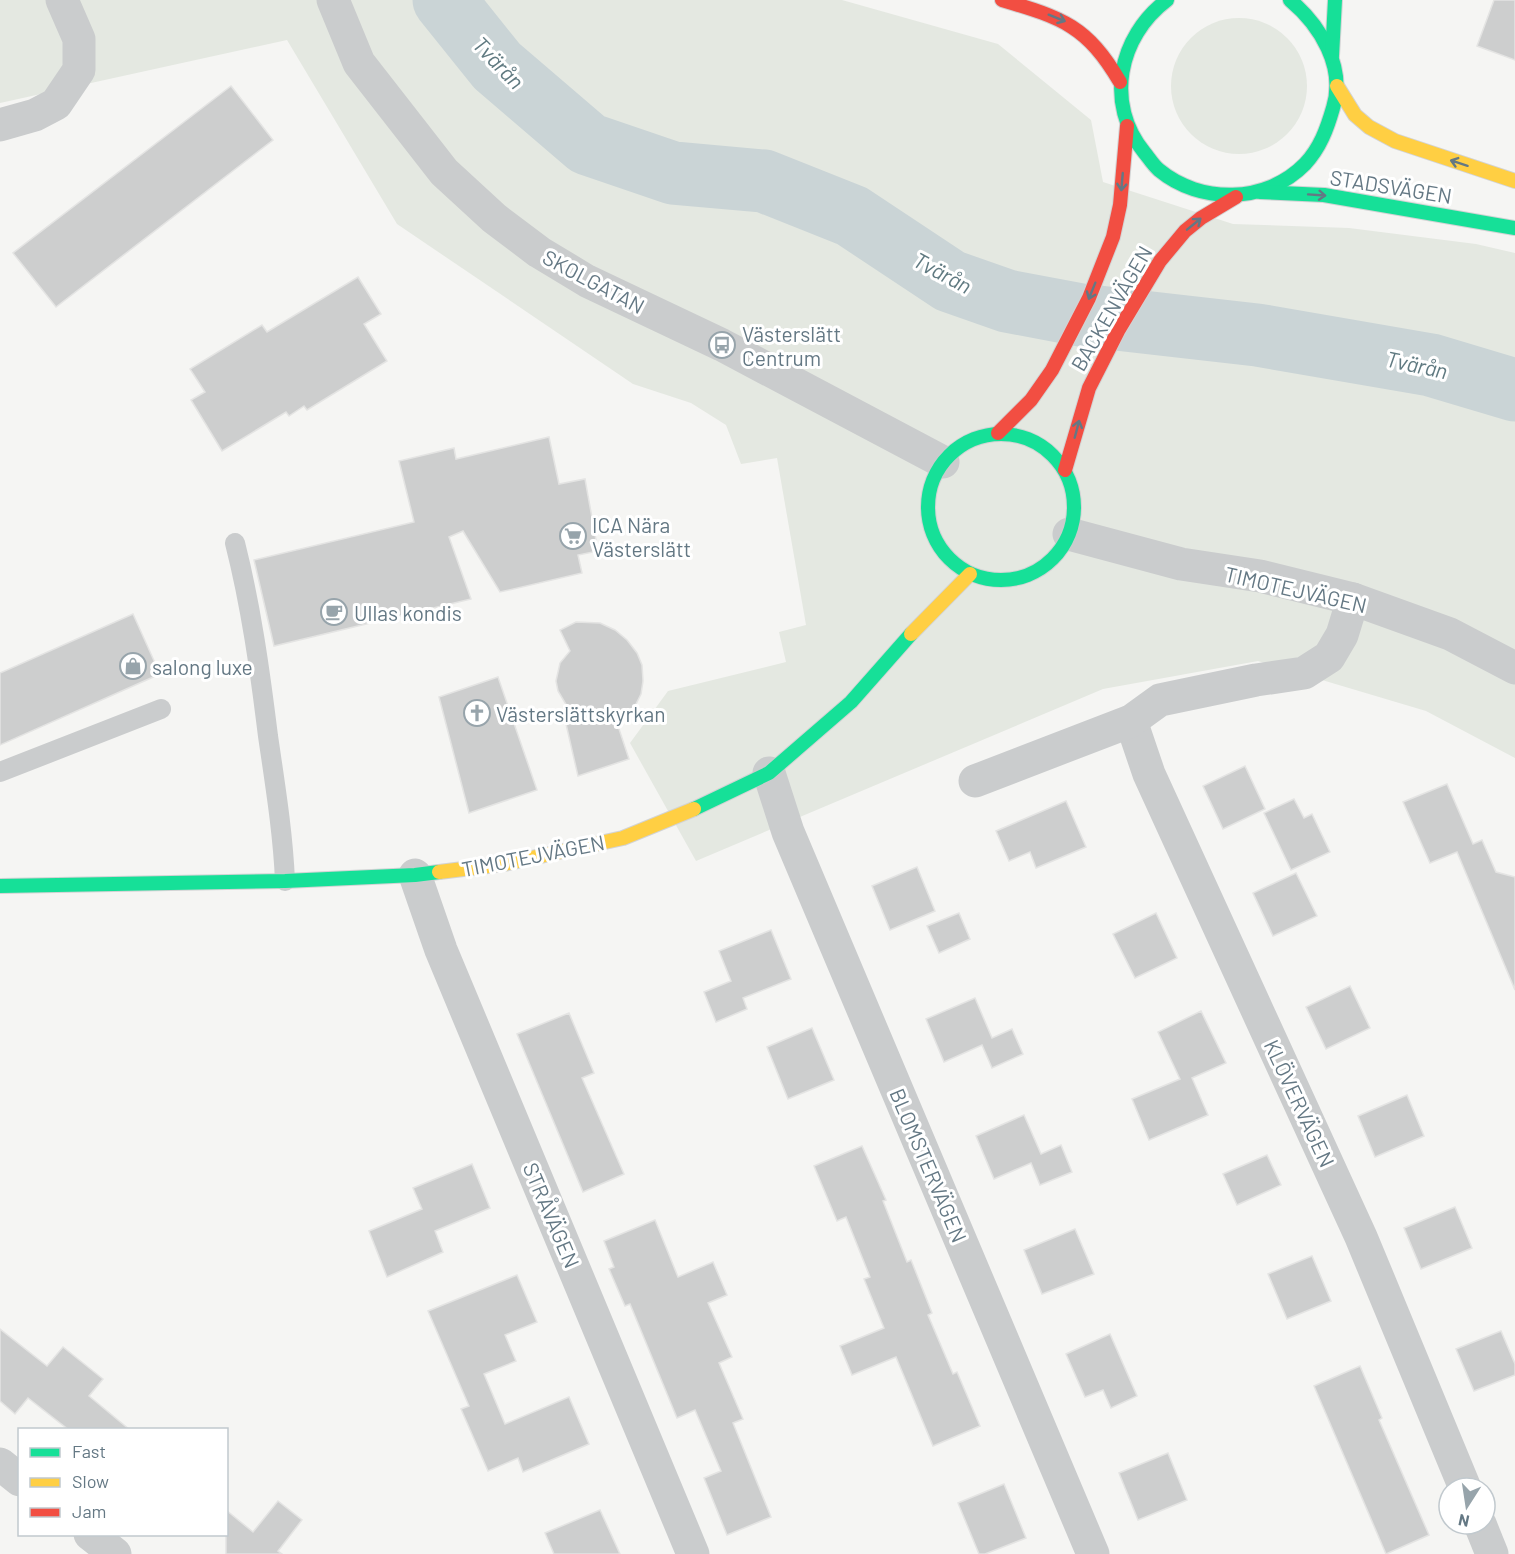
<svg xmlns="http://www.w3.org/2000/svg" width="1515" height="1554" viewBox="0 0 1515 1554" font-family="Barlow,sans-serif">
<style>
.green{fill:#e4e8e1}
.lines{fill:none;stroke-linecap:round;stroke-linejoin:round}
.river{stroke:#cad4d6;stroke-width:63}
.building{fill:#cdcece;stroke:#e4e4e3;stroke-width:1.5}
.fast-casing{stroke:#d2d3d4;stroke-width:16}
.slow-casing{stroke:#d2d3d4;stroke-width:16}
.jam-casing{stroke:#d2d3d4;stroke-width:16}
.lane{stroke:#cacccd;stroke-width:20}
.street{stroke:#cacccd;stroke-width:33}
.fast{stroke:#16e098;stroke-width:14}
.slow{stroke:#ffcf43;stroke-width:14}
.jam{stroke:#f24e42;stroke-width:14}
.oneway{stroke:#647884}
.labels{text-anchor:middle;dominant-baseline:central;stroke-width:6;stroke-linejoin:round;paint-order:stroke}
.street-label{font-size:21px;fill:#647884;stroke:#fff}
.poi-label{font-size:21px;fill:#647884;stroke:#fff;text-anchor:start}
.water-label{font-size:22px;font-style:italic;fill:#607a81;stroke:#fff}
</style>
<rect width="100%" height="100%" fill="#f5f5f3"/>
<g class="green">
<polygon points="0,0 842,0 998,44 1091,120 1103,182 1233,224 1349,228 1476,244 1515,253 1515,758 1426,711 1258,661 1103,689 696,861 630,743 668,691 786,662 779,632 806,625 777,458 741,464 726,425 691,403 633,384 397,224 287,40 0,103"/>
<circle cx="1239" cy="86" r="68"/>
</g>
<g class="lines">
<polyline class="river" points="444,0 497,66 588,144 673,173 764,181 852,216 950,281 1007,301 1081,315 1257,335 1431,365 1515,390"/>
</g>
<g class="building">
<polygon points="1494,0 1515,0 1515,60 1477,46"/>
<polygon points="231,86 273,140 56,307 13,253"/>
<polygon points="358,277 381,314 364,324 387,361 307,410 304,406 289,416 286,412 222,451 191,400 205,392 190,369 262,325 267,332"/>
<polygon points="549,437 559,484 585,479 598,551 578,555 582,573 500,592 463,531 449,537 471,599 274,646 254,560 414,522 399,461 454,448 456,459"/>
<polygon points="133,614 160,674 0,745 0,673"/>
<polygon points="576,622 600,623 615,630 627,640 637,653 642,665 643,681 641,694 634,708 618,726 629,759 578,776 566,724 576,721 558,691 556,681 560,663 570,651 560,630"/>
<polygon points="498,677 537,790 469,813 439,697"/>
<polygon points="1245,766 1265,809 1223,829 1203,786"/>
<polygon points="1447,784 1473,844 1482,840 1496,872 1515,877 1515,990 1457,852 1430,863 1403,802"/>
<polygon points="1294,799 1304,818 1312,814 1330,852 1291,870 1264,813"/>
<polygon points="1066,801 1086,847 1036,868 1030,852 1009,861 996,831"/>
<polygon points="917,867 935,911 890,930 872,886"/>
<polygon points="1296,873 1317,916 1273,936 1253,893"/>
<polygon points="959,913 970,939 939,953 927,926"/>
<polygon points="1156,913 1177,958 1135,978 1113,934"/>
<polygon points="771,930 791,979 743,998 747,1009 716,1022 704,992 731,981 719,951"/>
<polygon points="1350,986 1370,1028 1326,1049 1306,1007"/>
<polygon points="975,998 992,1038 1012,1029 1023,1054 992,1068 982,1045 944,1062 926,1019"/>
<polygon points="1201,1011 1226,1063 1192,1078 1208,1115 1149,1140 1132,1099 1180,1079 1158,1032"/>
<polygon points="569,1013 594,1073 582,1078 624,1174 583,1192 517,1034"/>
<polygon points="812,1028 834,1080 788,1099 767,1047"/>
<polygon points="1407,1095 1424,1136 1375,1157 1358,1116"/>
<polygon points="1024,1115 1041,1154 1061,1145 1072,1172 1040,1185 1031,1163 994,1179 976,1136"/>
<polygon points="862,1146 886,1200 883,1201 907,1262 911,1260 932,1313 928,1315 953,1374 957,1372 980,1426 933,1446 896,1357 852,1375 840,1346 884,1328 864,1279 870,1277 846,1217 837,1221 814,1166"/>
<polygon points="1267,1155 1281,1185 1237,1205 1223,1174"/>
<polygon points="472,1164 490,1208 435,1231 443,1252 387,1277 369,1231 422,1209 413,1188"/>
<polygon points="1455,1207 1472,1248 1421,1269 1404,1228"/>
<polygon points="655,1220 678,1277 713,1262 727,1295 708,1303 732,1357 719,1363 743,1419 733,1423 771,1517 727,1535 704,1478 721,1471 695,1410 677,1418 630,1304 625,1306 609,1269 614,1267 604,1241"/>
<polygon points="1075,1229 1094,1274 1042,1294 1024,1250"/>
<polygon points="1312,1256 1331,1301 1287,1319 1268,1274"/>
<polygon points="517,1275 537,1322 505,1335 516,1361 484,1374 505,1424 569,1397 589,1444 523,1472 518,1458 488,1471 461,1409 469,1406 428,1311"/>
<polygon points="0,1329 47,1366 63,1347 103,1379 89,1396 130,1430 69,1430 28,1398 15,1414 0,1401"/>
<polygon points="1501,1331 1515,1364 1515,1375 1474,1391 1456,1349"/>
<polygon points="1110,1334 1137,1396 1111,1408 1103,1390 1085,1397 1066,1354"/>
<polygon points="1360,1366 1382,1418 1379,1420 1429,1535 1386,1554 1314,1386"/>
<polygon points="1168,1453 1187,1500 1138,1520 1119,1473"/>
<polygon points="1004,1484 1026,1538 985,1554 979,1554 958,1503"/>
<polygon points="278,1501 302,1520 278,1551 282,1554 226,1554 226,1510 253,1532"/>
<polygon points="600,1510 620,1554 554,1554 545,1533"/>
</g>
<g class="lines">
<defs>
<g id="fast">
<path d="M1167,0c-49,37 -62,104 -23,152 5,6 9,13 15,18 41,34 107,34 146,-6 15,-16 22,-35 28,-56 13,-41 -13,-83 -43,-108"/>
<polyline points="1332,56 1335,0"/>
<polyline points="1260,192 1324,195 1515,228"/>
<circle cx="1001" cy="507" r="73"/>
<polyline points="694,809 769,773 851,702 911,634"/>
<polyline points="0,886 285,881 415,875 439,872"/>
</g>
<g id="slow">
<polyline points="1337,86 1355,115 1369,127 1395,141 1515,181"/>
<polyline points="911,634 970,574"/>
<polyline points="439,872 504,864 623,838 694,809"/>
</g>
<g id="jam">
<path d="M1002,0c61,18 85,26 118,82"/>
<polyline points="998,433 1031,400 1052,370 1089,298 1113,237 1120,205 1127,126"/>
<polyline points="1065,470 1089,388 1118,331 1160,261 1185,231 1201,218 1236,197"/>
</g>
</defs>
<use href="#fast" class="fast-casing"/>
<use href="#slow" class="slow-casing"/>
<use href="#jam" class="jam-casing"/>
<g class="lane">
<path d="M235,543c16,63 25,128 33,193 7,48 15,97 17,145"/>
<polyline points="0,772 161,709"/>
</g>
<g class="street">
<polyline points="333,0 359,63 444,172 494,218 539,252 587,281 722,345 943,462"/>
<polyline points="0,125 35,115 56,104 79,70 79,39 62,0"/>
<polyline points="1069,534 1181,564 1260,576 1353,599 1450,634 1515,668"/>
<polyline points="1131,721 1149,774 1361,1237 1465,1488"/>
<polyline points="769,773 788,832 1093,1554"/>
<polyline points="975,781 1131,721 1160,700 1256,680 1304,673 1329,657 1342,635 1353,599"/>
<polyline points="415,875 441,950 693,1554"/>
<polyline points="0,1464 20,1480"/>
<polyline points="1480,1524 1492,1554"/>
<polyline points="90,1534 115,1554"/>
</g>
<use href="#fast" class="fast"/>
<use href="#slow" class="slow"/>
<use href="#jam" class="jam"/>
</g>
<defs><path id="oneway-shaft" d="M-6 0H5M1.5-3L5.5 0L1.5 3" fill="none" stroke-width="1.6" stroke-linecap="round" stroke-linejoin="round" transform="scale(1.5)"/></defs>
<g class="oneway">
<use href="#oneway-shaft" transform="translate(1057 18) rotate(22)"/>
<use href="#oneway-shaft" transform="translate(1459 163) rotate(-162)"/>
<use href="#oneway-shaft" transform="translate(1122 182) rotate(95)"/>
<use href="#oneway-shaft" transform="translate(1317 195) rotate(4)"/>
<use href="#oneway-shaft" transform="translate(1194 224) rotate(-39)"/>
<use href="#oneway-shaft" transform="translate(1092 291) rotate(112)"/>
<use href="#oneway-shaft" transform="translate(1077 429) rotate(-75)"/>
</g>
<defs>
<symbol id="bus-ring" viewBox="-11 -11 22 22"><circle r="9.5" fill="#fff" stroke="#97a4ab" stroke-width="1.5"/><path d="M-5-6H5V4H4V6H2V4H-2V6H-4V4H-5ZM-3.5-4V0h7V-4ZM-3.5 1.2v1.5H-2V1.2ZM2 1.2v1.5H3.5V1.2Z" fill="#97a4ab"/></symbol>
<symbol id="supermarket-ring" viewBox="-11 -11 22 22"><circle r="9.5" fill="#fff" stroke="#97a4ab" stroke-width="1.5"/><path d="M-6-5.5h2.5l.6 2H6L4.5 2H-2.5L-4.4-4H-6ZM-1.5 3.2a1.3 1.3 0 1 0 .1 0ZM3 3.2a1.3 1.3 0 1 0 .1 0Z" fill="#97a4ab"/></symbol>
<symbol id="cafe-ring" viewBox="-11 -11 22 22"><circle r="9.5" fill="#fff" stroke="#97a4ab" stroke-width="1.5"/><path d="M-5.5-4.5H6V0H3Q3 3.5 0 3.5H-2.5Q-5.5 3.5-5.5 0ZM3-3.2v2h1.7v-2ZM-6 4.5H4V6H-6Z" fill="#97a4ab"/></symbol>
<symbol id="shop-ring" viewBox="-11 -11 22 22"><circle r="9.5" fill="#fff" stroke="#97a4ab" stroke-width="1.5"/><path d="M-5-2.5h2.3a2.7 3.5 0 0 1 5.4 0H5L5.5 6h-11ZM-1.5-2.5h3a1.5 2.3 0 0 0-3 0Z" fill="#97a4ab"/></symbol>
<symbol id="church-ring" viewBox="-11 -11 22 22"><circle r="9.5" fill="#fff" stroke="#97a4ab" stroke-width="1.5"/><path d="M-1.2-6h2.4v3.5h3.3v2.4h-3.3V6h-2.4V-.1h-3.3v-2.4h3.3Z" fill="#97a4ab"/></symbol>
</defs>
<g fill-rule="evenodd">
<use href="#bus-ring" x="707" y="330" width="30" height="30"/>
<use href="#supermarket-ring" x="558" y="521" width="30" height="30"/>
<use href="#cafe-ring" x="319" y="597" width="30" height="30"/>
<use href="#shop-ring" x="118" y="651" width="30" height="30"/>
<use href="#church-ring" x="462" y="698" width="30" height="30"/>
</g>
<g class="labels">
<g class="street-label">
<text transform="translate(1391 186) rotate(9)">STADSVÄGEN</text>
<text transform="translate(594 281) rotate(28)">SKOLGATAN</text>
<text transform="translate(1111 308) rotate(-60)">BACKENVÄGEN</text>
<text transform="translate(1296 589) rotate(13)">TIMOTEJVÄGEN</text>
<text transform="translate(533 855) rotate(-11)">TIMOTEJVÄGEN</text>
<text transform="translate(1300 1103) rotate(65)">KLÖVERVÄGEN</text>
<text transform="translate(929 1165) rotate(67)">BLOMSTERVÄGEN</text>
<text transform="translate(552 1215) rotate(67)">STRÅVÄGEN</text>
</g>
<g class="poi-label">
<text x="742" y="333">Västerslätt<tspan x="742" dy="24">Centrum</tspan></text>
<text x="592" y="524">ICA Nära<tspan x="592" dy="24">Västerslätt</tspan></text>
<text x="354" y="612">Ullas kondis</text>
<text x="152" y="666">salong luxe</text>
<text x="496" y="713">Västerslättskyrkan</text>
</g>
<g class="water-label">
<text transform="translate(499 62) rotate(46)">Tvärån</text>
<text transform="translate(943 272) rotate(28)">Tvärån</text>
<text transform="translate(1417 364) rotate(12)">Tvärån</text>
</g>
</g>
<rect x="18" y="1428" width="210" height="108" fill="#ffffff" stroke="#c1c9ce" stroke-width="1.5"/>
<rect x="30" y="1448" width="30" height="9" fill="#16e098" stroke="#c1c9ce" stroke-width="1.5"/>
<text x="72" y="1458" font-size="18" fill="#647884">Fast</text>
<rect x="30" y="1478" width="30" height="9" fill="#ffcf43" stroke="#c1c9ce" stroke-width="1.5"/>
<text x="72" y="1488" font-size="18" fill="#647884">Slow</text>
<rect x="30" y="1508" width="30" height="9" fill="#f24e42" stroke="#c1c9ce" stroke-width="1.5"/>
<text x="72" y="1518" font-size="18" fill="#647884">Jam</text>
<g transform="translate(1467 1506) rotate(192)"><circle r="28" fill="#ffffff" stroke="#c1c9ce" stroke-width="1.5"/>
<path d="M0-4.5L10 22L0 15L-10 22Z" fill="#97a4ab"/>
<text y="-9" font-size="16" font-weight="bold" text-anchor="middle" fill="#647884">N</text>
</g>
</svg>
